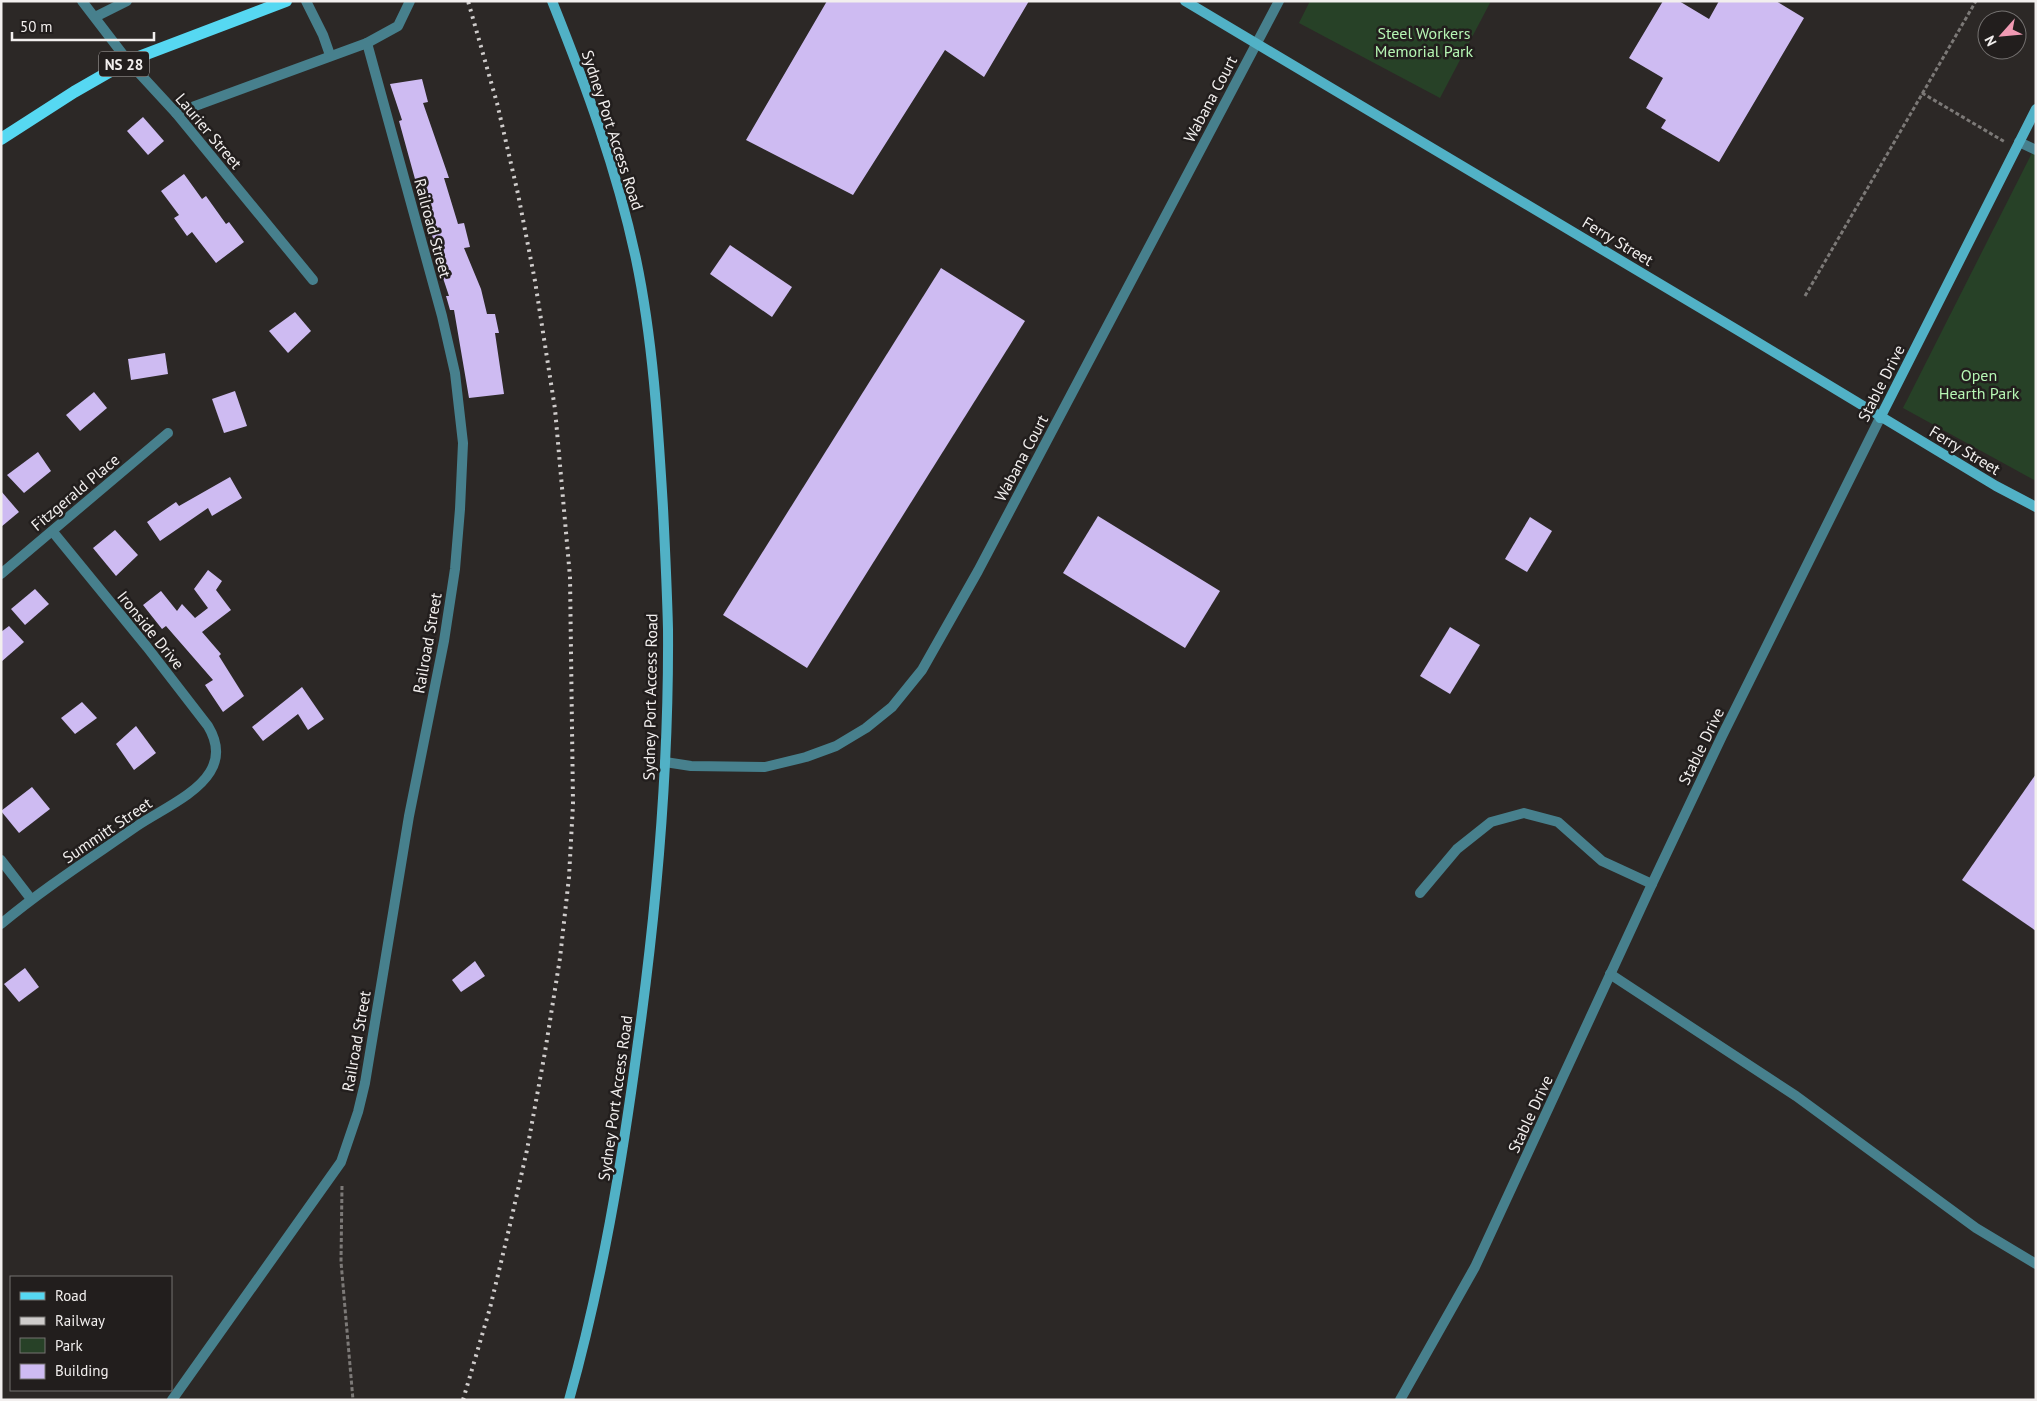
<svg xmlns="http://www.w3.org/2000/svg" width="2037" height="1401" viewBox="0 0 2037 1401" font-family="'PT Sans',sans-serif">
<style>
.green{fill:#274127}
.building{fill:#cebbf2}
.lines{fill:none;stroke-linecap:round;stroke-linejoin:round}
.path{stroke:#7c7977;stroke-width:3;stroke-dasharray:4 2.5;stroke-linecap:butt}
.lane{stroke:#47808d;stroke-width:10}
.street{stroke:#47808d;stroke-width:10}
.secondary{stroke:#51b1c6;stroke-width:10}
.primary{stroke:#56d8f2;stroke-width:12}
.rail{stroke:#cfcccb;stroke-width:4;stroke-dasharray:2.5 5;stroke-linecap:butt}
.labels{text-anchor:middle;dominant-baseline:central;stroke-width:5;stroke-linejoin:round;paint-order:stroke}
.shield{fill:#221e1d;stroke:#b4b0af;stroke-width:1}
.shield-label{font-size:15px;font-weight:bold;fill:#f2efee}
.park-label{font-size:16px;fill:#b6f6b4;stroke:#221e1d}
.street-label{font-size:16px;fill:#f2efee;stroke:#221e1d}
</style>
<rect width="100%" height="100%" fill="#2c2826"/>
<g class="green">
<polygon points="1310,1 1491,1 1440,98 1299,23"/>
<polygon points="2036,145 2036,481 1903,408"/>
</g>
<g class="building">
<polygon points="827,1 1029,1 984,77 945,50 853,195 746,140"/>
<polygon points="1663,1 1679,1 1709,19 1719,1 1776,1 1804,18 1719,162 1661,128 1666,120 1646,108 1663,78 1629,58"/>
<polygon points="422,79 428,102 423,103 449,178 444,178 458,224 464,223 470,247 464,248 481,289 487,314 495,314 499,333 495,333 504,394 469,398 454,310 450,310 446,296 449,296 438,263 442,263 426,219 399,121 402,120 390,84"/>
<polygon points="143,117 164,141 148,155 127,131"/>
<polygon points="184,174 202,199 206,196 226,224 229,222 244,242 216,263 192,232 187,236 174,218 179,215 161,191"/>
<polygon points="730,245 792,287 772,317 710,274"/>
<polygon points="941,268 1025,321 807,668 723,615"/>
<polygon points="295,312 311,331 288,353 269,331"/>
<polygon points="165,353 168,374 131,380 128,359"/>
<polygon points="235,391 247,426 224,433 212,399"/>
<polygon points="94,392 107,408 80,431 66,415"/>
<polygon points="38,452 51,471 24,493 7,475"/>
<polygon points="230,477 242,498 212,516 208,508 160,541 147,522 176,502 179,506"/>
<polygon points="1,491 19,512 1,527"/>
<polygon points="1098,516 1220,591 1185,648 1063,573"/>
<polygon points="1530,517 1552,531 1527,572 1505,559"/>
<polygon points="115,530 138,555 116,576 93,548"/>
<polygon points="208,570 222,581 216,590 231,610 202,632 221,654 219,656 244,696 223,712 205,685 213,680 166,626 162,629 143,605 161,591 177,611 182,604 195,618 208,608 194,589"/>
<polygon points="35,589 49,604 25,625 11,609"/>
<polygon points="9,626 24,642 1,662 1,632"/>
<polygon points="1450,627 1480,645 1450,694 1420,676"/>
<polygon points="302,687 324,719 308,730 298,714 263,741 252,727"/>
<polygon points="82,702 97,718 75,734 61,718"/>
<polygon points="136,726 156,753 134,770 116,744"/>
<polygon points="2036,774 2036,931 1962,880"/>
<polygon points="32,787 50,809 19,833 1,811"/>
<polygon points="475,961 485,976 461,992 452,980"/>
<polygon points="25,968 39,987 19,1002 4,984"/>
</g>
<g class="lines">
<g class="path">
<polyline points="1922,93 2005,142"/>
<polyline points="1805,296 1976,1"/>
<polyline points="342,1186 341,1262 353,1400"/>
</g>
<g class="lane">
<polyline points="367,43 398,26 410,1"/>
<polyline points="2019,142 2036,150"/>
<polyline points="1420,893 1457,849 1491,822 1524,813 1558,822 1602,861 1652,884"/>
</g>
<g class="street">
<polyline points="82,1 128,61 176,113 313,280"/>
<polyline points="306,1 323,35 330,55"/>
<polyline points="95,17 127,1"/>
<polyline points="1,574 168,433"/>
<polyline points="665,762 691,766 765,767 806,757 836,746 866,728 892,707 922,670 978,571 1279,1"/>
<polyline points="1,860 31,899"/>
<path d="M1,924c43,-36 90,-66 136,-98 22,-15 59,-31 73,-54 10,-16 7,-31 -2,-46l-61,-79 -94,-115"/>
<polyline points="1610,974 1796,1096 1976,1228 2036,1264"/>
<polyline points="172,1400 341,1162 358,1112 365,1083 409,816 444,641 455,569 460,509 463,443 455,373 442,316 367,43 176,113"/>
<polyline points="1400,1400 1475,1267 1652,884 1722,736 1880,418"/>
</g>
<g class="secondary">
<path d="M552,1c34,85 65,169 84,258 17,81 22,166 27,249 2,40 4,81 5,121 1,138 -11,276 -30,413 -16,121 -36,240 -69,358"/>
<polyline points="1185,1 1739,331 1996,486 2036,507"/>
<polyline points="1880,418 2036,109"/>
</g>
<polyline class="primary" points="1,139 74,92 128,61 286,1"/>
<polyline class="rail" points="463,1400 490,1308 509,1229 527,1150 545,1052 560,958 569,877 573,804 570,577 555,409 535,281 518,194 497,103 468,1"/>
</g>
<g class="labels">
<rect class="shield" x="99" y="51.5" width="50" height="25" rx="4"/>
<g class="shield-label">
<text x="124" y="64">NS 28</text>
</g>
<g class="park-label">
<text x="1424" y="33">Steel Workers<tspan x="1424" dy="18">Memorial Park</tspan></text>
<text x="1979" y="375">Open<tspan x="1979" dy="18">Hearth Park</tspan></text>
</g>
<g class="street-label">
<text transform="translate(1210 99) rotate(-62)">Wabana Court</text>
<text transform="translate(613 130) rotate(72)">Sydney Port Access Road</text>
<text transform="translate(209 131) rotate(50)">Laurier Street</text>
<text transform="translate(433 228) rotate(75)">Railroad Street</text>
<text transform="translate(1618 241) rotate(31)">Ferry Street</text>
<text transform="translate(1881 383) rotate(-63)">Stable Drive</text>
<text transform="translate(1965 450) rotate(31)">Ferry Street</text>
<text transform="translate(1021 458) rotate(-62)">Wabana Court</text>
<text transform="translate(75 492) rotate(-40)">Fitzgerald Place</text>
<text transform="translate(151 630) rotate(51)">Ironside Drive</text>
<text transform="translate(427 643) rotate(-80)">Railroad Street</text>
<text transform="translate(650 697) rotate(-89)">Sydney Port Access Road</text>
<text transform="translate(1701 746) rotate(-64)">Stable Drive</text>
<text transform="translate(107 830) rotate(-34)">Summitt Street</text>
<text transform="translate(356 1041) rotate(-80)">Railroad Street</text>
<text transform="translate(615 1098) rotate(-82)">Sydney Port Access Road</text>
<text transform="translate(1530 1114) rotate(-65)">Stable Drive</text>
</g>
</g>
<rect width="2037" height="1401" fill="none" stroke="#f2efee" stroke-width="5"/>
<rect x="10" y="1276" width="162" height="115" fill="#221e1d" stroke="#757271"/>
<rect x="20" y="1292" width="25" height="8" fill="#56d8f2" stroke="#757271"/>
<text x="55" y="1301" font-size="15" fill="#f2efee">Road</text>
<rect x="20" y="1317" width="25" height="8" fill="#cfcccb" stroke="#757271"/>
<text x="55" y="1326" font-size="15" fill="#f2efee">Railway</text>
<rect x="20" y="1338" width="25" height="15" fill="#274127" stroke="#757271"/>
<text x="55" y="1351" font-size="15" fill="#f2efee">Park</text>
<rect x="20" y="1364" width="25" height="15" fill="#cebbf2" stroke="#757271"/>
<text x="55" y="1376" font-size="15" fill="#f2efee">Building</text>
<g transform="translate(2002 35) rotate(243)"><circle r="24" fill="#221e1d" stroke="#757271"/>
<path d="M0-4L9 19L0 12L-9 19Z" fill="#f19ab3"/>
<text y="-8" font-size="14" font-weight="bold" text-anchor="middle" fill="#f2efee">N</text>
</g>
<path d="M12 32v8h142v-8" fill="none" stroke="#f2efee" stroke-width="2.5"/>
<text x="20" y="32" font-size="15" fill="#f2efee" stroke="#221e1d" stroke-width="4" paint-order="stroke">50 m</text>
</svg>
